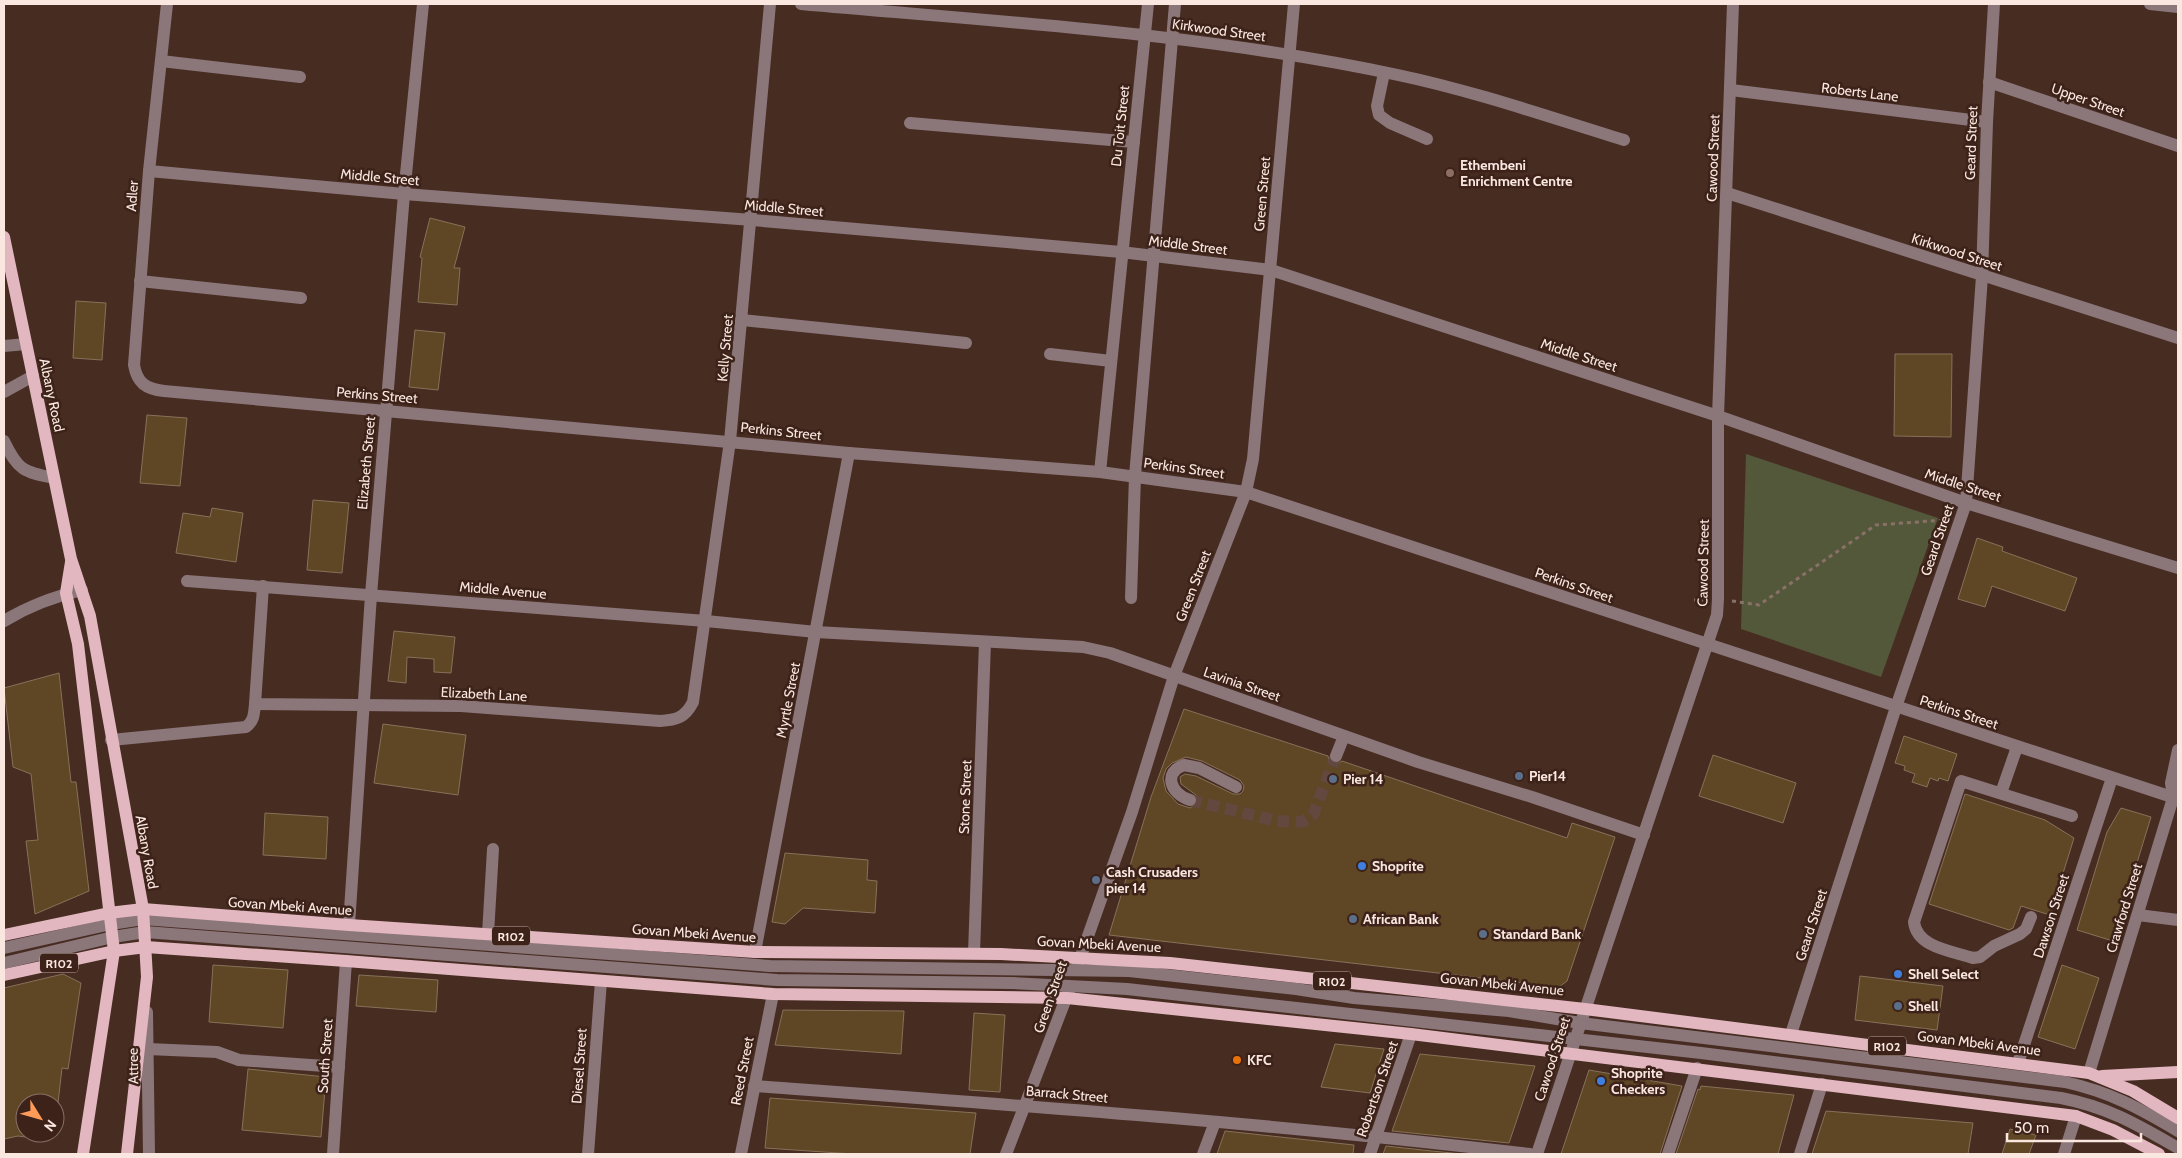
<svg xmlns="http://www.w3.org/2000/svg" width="2182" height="1158" viewBox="0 0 2182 1158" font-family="Cabin,sans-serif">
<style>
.green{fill:#54583a}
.building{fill:#5f4625;stroke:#867259;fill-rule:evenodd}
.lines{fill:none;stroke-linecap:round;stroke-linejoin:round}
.minor-tunnel{stroke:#62483e;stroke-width:12;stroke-dasharray:12 6;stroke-linecap:butt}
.path{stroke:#897168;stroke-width:3;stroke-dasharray:4 4;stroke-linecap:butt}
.minor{stroke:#8b767a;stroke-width:12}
.major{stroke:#e2b7c0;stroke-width:12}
.education-dot{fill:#8d6e63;stroke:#3c2218;stroke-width:2}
.service-dot{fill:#5c6f8a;stroke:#3c2218;stroke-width:2}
.shop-dot{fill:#3f7fe0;stroke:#3c2218;stroke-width:2}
.food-dot{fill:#e8710a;stroke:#3c2218;stroke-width:2}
.labels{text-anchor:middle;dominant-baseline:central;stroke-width:5;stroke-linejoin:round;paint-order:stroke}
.shield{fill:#3c2218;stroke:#c0aca4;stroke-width:1}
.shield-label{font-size:12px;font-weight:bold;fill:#f9e7e0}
.street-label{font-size:14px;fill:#f9e7e0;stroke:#3c2218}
.poi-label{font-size:14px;font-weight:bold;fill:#f9e7e0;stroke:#3c2218;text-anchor:start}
</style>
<rect width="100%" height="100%" fill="#472c22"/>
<polygon class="green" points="1746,454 1938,518 1881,677 1741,629"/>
<g class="building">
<polygon points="430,218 465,227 454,268 460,268 457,305 418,302 422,258 420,257"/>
<polygon points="76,301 106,303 102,360 73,358"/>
<polygon points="415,330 445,333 438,390 409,387"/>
<polygon points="1895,354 1952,354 1951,437 1894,436"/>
<polygon points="147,415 187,418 180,486 140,483"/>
<polygon points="313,500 349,503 342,573 307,570"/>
<polygon points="212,508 243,513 236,562 176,553 183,513 210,517"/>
<polygon points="1977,538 2003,547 2002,551 2077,578 2065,611 1992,586 1985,607 1958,599"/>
<polygon points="394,631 455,637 451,673 434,672 434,659 407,657 406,683 388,681"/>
<polygon points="59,673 71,782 76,782 89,891 35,914 26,841 38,840 31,774 13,767 4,688"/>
<path d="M1184,709l144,47 1,5 4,3h5l4,-3 225,77 5,-15 43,14 -48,144 -8,6 -450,-52 42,-138zM1186,757l16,4 38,19 4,6 -1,5 -3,3h-7l-37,-18 -11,-2 -5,3 1,7 15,11 2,8 -8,5 -12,-4 -12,-13 -3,-13 3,-9 6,-6z"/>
<polygon points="383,724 466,735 458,795 374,783"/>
<polygon points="1904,736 1957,754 1948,781 1939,778 1938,781 1930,778 1927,787 1912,782 1915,774 1904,770 1905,766 1895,763"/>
<polygon points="1713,755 1796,783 1783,823 1699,796"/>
<polygon points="1965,794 2045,820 2074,838 2050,915 2021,906 2013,928 2009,930 1929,904"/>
<polygon points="2121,808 2151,817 2113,941 2077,930 2107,832"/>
<polygon points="265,813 328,817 326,859 263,855"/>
<polygon points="785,853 868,860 867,880 877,881 875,913 803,908 785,924 772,922"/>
<polygon points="213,965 288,970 283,1028 209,1022"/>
<polygon points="2062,965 2099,978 2075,1049 2038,1037"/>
<polygon points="63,974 81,983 68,1069 62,1068 58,1103 25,1103 25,1137 18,1136 4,1139 4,988"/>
<polygon points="359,975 438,980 436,1012 356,1006"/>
<polygon points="1860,976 1943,986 1937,1030 1855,1020"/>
<polygon points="783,1010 904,1011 901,1054 775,1045"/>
<polygon points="974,1013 1005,1015 1000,1092 969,1090"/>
<polygon points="1335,1044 1384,1049 1370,1093 1321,1087"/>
<polygon points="1420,1054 1535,1066 1509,1143 1392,1131"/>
<polygon points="248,1069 326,1077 321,1137 242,1130"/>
<polygon points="1589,1070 1682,1086 1660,1154 1561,1154"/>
<polygon points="1701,1086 1794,1095 1778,1154 1676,1154 1698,1089 1700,1090"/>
<polygon points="770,1098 976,1113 970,1154 853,1154 765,1148"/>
<polygon points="1826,1111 1973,1123 1968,1154 1812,1154"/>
<polygon points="2010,1129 2036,1135 2029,1154 2002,1154"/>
<polygon points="1225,1131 1354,1145 1353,1154 1217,1154"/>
<polygon points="1386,1146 1432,1151 1461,1154 1383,1154"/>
</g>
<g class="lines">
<polyline class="minor-tunnel" points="1190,800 1277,821 1302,822 1313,815 1336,756"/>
<g class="path">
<polyline points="1694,600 1703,600"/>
<polyline points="1732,601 1759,605 1876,525 1945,520"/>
</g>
<g class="minor">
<path d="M167,4l-18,167 -15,194c3,18 12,24 30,26l685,62 251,19 146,20 932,307"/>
<path d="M801,4c199,18 401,29 597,71 76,16 151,42 226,65"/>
<polyline points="2150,4 2178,7"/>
<polyline points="161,61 300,77"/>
<polyline points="1384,73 1377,106 1379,115 1390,123 1427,139"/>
<polyline points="1989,82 2178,146"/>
<polyline points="1731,90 1987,122"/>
<polyline points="910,123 1134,142"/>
<polyline points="149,171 404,194 752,220 1121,252 1271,270 1718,416 1966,503 2178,568"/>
<polyline points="1727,193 2178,338"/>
<polyline points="140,281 301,298"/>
<polyline points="742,320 966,343"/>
<polyline points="4,346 26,344"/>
<polyline points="1050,354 1111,361"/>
<polyline points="4,392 33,376"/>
<path d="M4,441c14,29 19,31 50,37"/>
<polyline points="1100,472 1148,4"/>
<polyline points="187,581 706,621 816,632 1083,647 1110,653 1418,762 1532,797 1644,835"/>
<path d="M263,586l-8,118 206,2 199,15c16,-1 25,-3 33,-19l37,-261 40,-437"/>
<polyline points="1131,598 1135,476 1175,4"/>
<path d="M4,621c23,-14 52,-25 78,-31"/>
<path d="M111,740l135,-13c8,-6 8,-13 9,-23"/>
<polyline points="1336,756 1344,736"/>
<polyline points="2001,793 2017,747"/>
<path d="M1190,800c-20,-6 -27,-28 -6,-35l15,3 37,19"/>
<polyline points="2138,915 2178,920"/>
<path d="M2031,917l-5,12 -6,5 -26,12 -14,11 -7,1c-20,-7 -56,-10 -59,-36l47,-141 111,35"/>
<polyline points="349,925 371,595 404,194 423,4"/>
<polyline points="488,934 493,849"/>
<path d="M4,948l107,-24 32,-5 627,47 359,5 167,18 58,9 155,13 71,12 485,59c45,10 74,26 113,49"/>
<polyline points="755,952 849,453"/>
<polyline points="974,953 985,642"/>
<path d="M4,963l109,-26 32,-5 632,48 235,3 115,6 574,64 360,45c47,9 77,27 117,50"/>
<polyline points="1077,967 1132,812 1174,676 1246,492 1253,459 1294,4"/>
<polyline points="147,1012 149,1154"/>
<polyline points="1791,1034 1896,707 1966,503 1982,276 1987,122 1994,4"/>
<polyline points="148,1049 217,1052 239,1060 339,1067"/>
<polyline points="2018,1063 2112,778"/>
<polyline points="2089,1073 2173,798 2171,783 2178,750"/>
<path d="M754,1086c259,19 518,37 776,68"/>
<polyline points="333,1154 346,961"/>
<polyline points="588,1154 601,981"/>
<polyline points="741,1154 773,994"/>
<polyline points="1006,1154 1070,988"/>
<polyline points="1203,1154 1215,1122"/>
<polyline points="1370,1154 1411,1034"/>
<polyline points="1537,1154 1717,615 1718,599 1718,416 1733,4"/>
<polyline points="1668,1154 1697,1068"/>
<polyline points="1800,1154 1822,1084"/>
<polyline points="2064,1154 2076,1116"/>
</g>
<g class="major">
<polyline points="4,237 71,559 90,616 143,909 147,977 127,1154"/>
<polyline points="71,562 66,593 78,644 114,951 83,1154"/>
<polyline points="4,935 109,913 143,909 349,925 755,952 1001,954 1170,963 1585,1009 2089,1073 2133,1091 2178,1118"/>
<polyline points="4,975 114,951 146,947 346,961 773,994 1067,998 1411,1034 2076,1116 2113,1130 2159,1154"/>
<polyline points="2102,1076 2178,1072"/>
</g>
</g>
<circle class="education-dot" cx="1450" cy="173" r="5"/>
<g class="service-dot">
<circle cx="1519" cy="776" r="5"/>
<circle cx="1333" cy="779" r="5"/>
<circle cx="1096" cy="880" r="5"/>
<circle cx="1353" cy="919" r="5"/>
<circle cx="1483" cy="934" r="5"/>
<circle cx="1898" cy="1006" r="5"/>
</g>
<g class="shop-dot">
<circle cx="1362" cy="866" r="5"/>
<circle cx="1898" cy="974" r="5"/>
<circle cx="1601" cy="1081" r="5"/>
</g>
<circle class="food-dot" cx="1237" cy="1060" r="5"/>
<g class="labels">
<g class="shield">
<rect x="492" y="926.5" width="38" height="19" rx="4"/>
<rect x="40" y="953.5" width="38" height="19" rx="4"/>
<rect x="1313" y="971.5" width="38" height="19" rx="4"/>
<rect x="1868" y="1036.5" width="38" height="19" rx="4"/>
</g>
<g class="shield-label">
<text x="511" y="936">R102</text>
<text x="59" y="963">R102</text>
<text x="1332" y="981">R102</text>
<text x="1887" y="1046">R102</text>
</g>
<g class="street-label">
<text transform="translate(1219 30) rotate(8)">Kirkwood Street</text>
<text transform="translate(1860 92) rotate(7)">Roberts Lane</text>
<text transform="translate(2088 100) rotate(19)">Upper Street</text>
<text transform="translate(1120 126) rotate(-84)">Du Toit Street</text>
<text transform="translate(1971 143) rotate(-88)">Geard Street</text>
<text transform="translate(1713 158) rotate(-88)">Cawood Street</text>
<text transform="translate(380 177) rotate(5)">Middle Street</text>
<text transform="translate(1262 194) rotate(-85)">Green Street</text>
<text transform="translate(132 196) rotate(-86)">Adler</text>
<text transform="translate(784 208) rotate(5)">Middle Street</text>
<text transform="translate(1188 245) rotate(7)">Middle Street</text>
<text transform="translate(1957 252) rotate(18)">Kirkwood Street</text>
<text transform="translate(725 348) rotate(-85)">Kelly Street</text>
<text transform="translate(1579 355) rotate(18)">Middle Street</text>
<text transform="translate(52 395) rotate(78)">Albany Road</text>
<text transform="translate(377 395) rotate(5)">Perkins Street</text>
<text transform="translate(781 431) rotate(6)">Perkins Street</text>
<text transform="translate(366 463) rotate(-85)">Elizabeth Street</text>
<text transform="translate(1184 468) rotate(8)">Perkins Street</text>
<text transform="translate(1963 485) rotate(18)">Middle Street</text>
<text transform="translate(1937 540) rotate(-71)">Geard Street</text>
<text transform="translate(1703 563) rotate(-89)">Cawood Street</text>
<text transform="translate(1574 585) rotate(19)">Perkins Street</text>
<text transform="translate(1193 586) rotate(-69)">Green Street</text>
<text transform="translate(503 590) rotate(5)">Middle Avenue</text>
<text transform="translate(1242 684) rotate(19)">Lavinia Street</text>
<text transform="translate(484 694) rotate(3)">Elizabeth Lane</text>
<text transform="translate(788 700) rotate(-79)">Myrtle Street</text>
<text transform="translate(1959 712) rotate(18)">Perkins Street</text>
<text transform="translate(965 797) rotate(-88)">Stone Street</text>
<text transform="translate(147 852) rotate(80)">Albany Road</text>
<text transform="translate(290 906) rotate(4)">Govan Mbeki Avenue</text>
<text transform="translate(2124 908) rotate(-73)">Crawford Street</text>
<text transform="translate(2051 916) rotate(-72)">Dawson Street</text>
<text transform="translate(1811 925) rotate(-72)">Geard Street</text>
<text transform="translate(694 933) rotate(4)">Govan Mbeki Avenue</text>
<text transform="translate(1099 944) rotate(3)">Govan Mbeki Avenue</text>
<text transform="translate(1502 984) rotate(6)">Govan Mbeki Avenue</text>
<text transform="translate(1050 997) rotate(-71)">Green Street</text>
<text transform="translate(1979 1043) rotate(7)">Govan Mbeki Avenue</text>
<text transform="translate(325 1056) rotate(-86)">South Street</text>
<text transform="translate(1552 1059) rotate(-72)">Cawood Street</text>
<text transform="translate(133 1066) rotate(-91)">Attree</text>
<text transform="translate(579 1066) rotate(-86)">Diesel Street</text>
<text transform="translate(742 1071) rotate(-79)">Reed Street</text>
<text transform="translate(1377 1089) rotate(-71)">Robertson Street</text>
<text transform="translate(1067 1094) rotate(5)">Barrack Street</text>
</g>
<g class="poi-label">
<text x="1460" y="165">Ethembeni<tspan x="1460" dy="16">Enrichment Centre</tspan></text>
<text x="1529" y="776">Pier14</text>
<text x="1343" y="779">Pier 14</text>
<text x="1372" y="866">Shoprite</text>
<text x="1106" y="872">Cash Crusaders<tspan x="1106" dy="16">pier 14</tspan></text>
<text x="1363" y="919">African Bank</text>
<text x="1493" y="934">Standard Bank</text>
<text x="1908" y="974">Shell Select</text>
<text x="1908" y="1006">Shell</text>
<text x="1247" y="1060">KFC</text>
<text x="1611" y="1073">Shoprite<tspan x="1611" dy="16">Checkers</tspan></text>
</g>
</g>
<rect width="2182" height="1158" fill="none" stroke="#f9e7e0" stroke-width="10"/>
<g transform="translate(40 1118) rotate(127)"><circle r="24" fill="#3c2218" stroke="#887168"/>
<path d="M0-4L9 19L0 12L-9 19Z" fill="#fe9b59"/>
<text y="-8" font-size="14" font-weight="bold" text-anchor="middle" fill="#f9e7e0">N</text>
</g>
<path d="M2007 1133v8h134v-8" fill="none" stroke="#f9e7e0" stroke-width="2.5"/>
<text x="2014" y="1133" font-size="15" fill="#f9e7e0" stroke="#3c2218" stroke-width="4" paint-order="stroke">50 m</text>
</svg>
